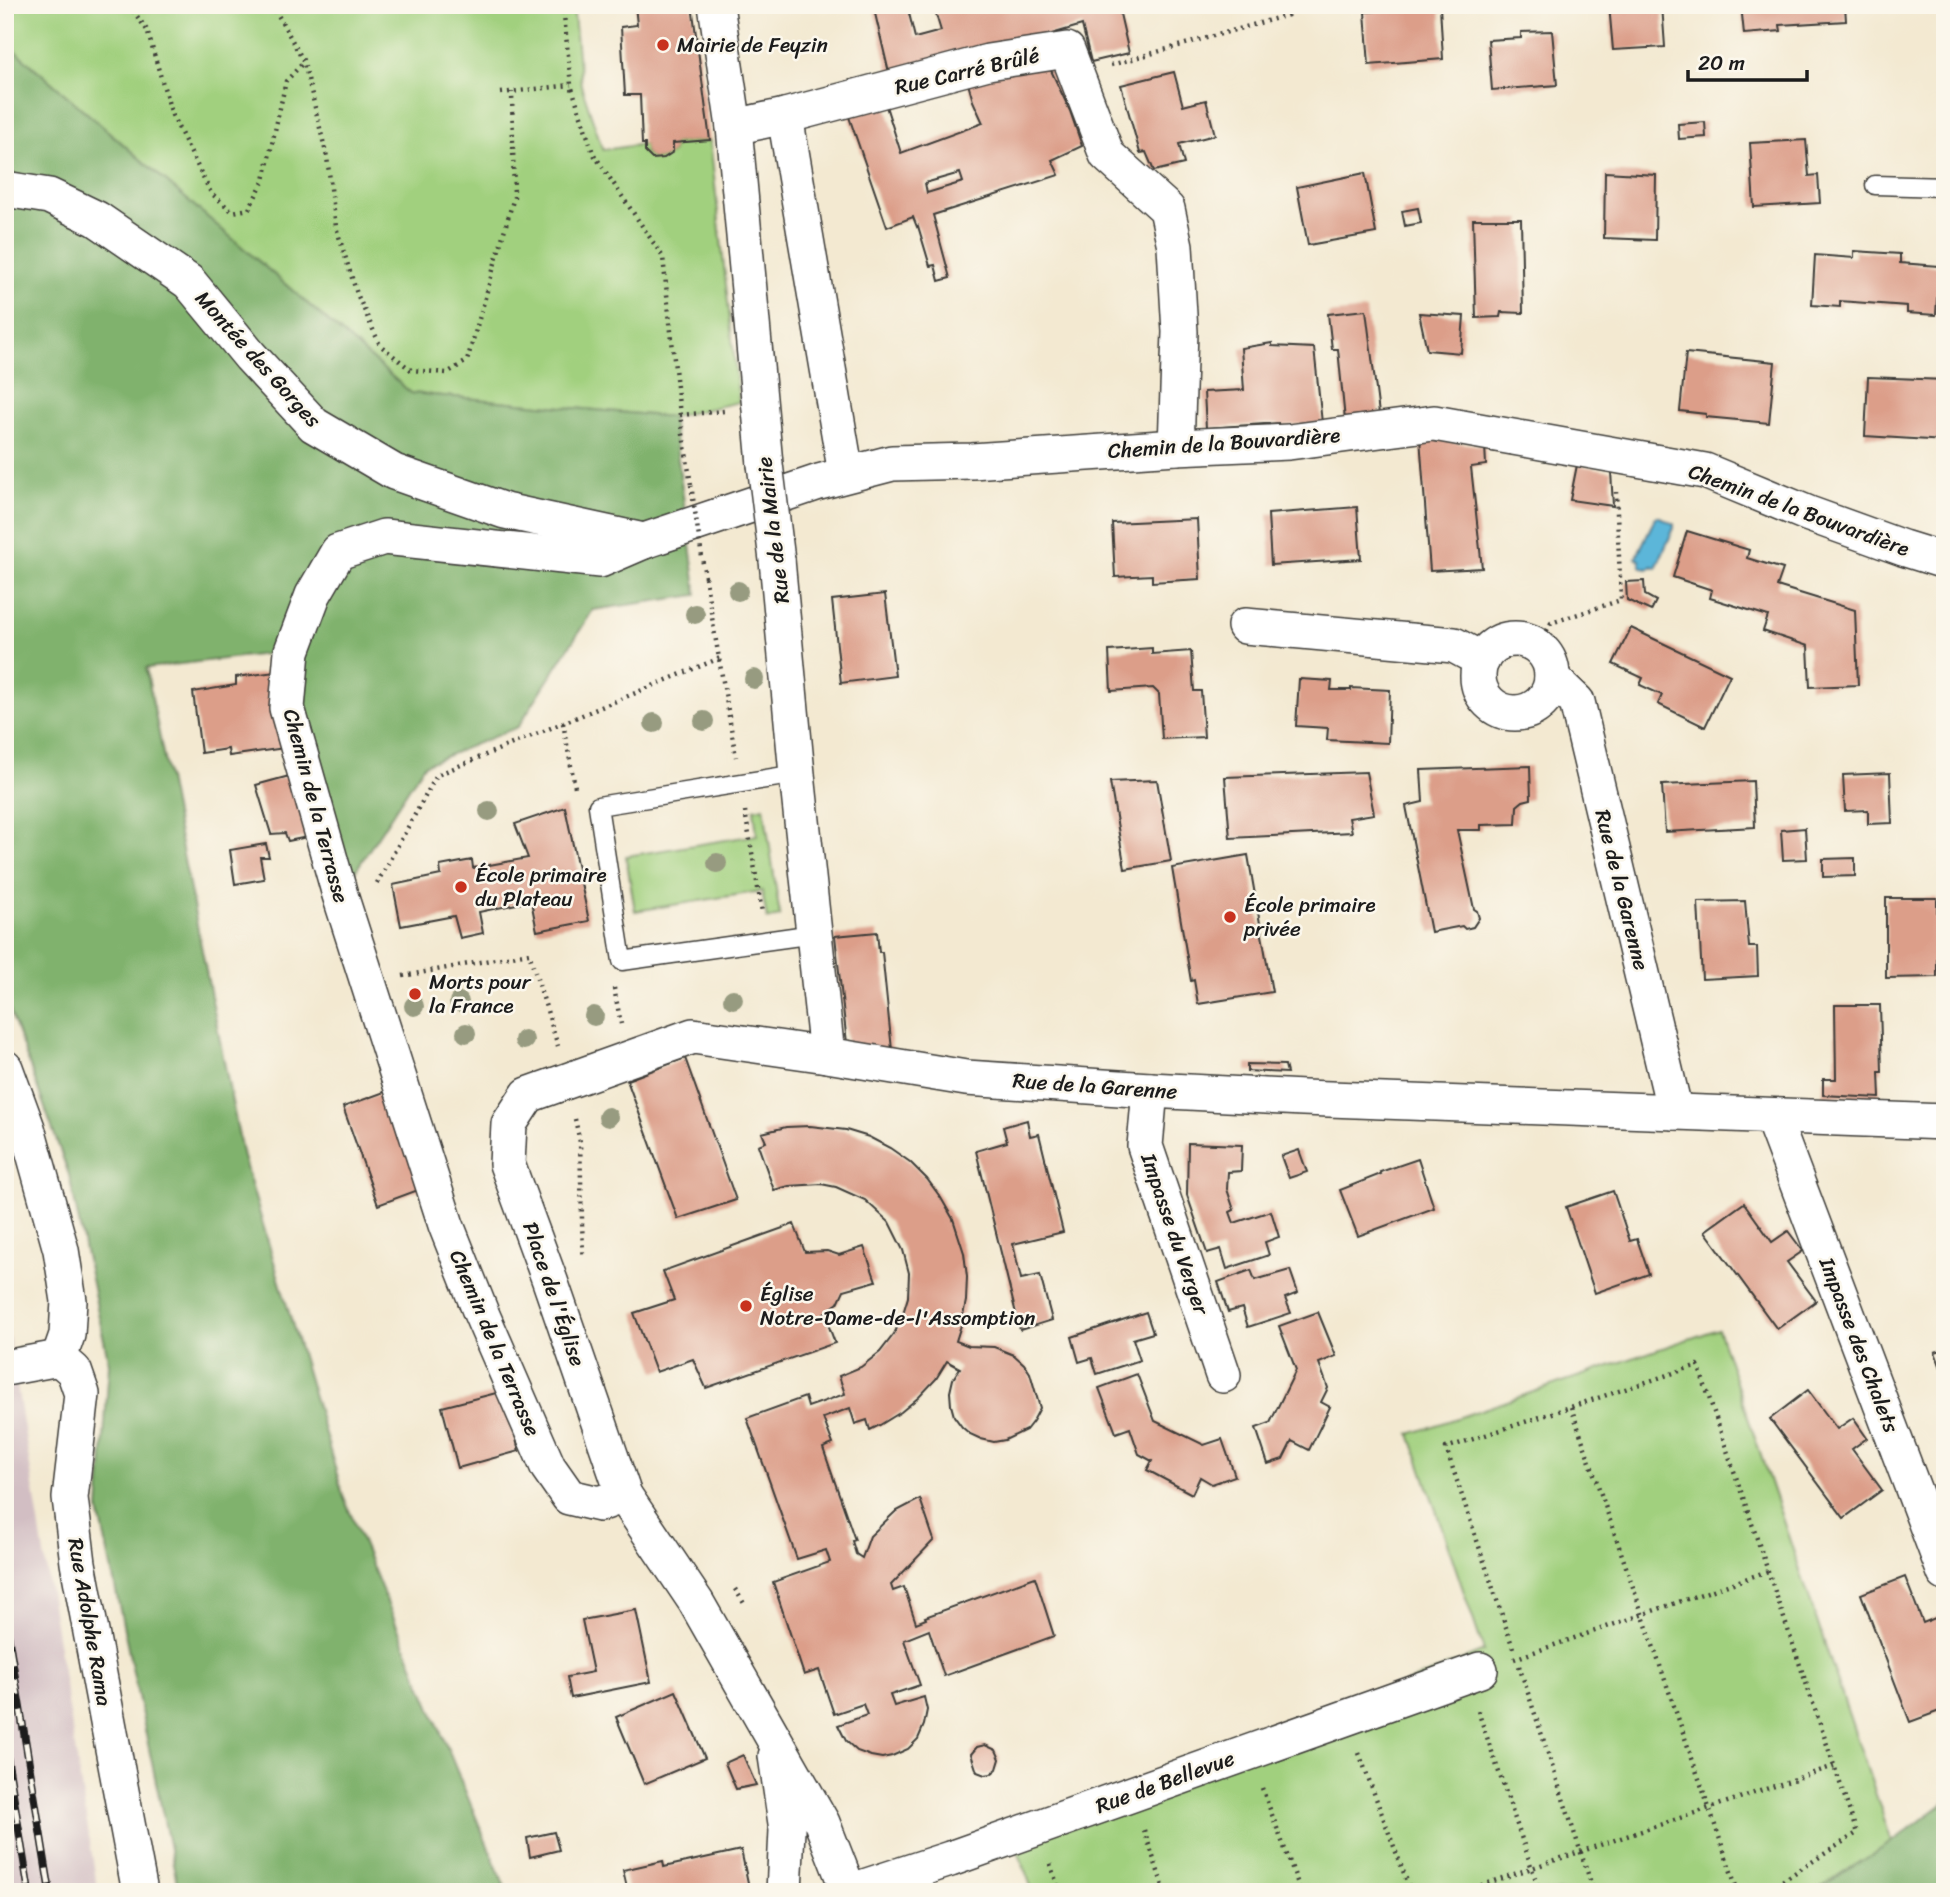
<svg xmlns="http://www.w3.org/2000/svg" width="1950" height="1897" viewBox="0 0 1950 1897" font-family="Sriracha,sans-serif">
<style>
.industrial{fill:#d2bec3}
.green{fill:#a1d07e;stroke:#5e764d;stroke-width:2}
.forest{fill:#80b26d;stroke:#4e6744;stroke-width:2}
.water{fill:#5cb6d9;stroke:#3c697a;stroke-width:2}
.building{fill:#dc9e89;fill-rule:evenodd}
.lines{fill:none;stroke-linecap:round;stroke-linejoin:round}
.service-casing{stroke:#3c3b37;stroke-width:21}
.minor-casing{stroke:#3c3b37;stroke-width:38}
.path{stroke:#3c3b37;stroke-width:4.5;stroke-dasharray:2 5;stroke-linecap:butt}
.service{stroke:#fff;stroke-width:18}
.minor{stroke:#fff;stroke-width:35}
.rail-casing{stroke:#1c1c1c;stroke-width:8}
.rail{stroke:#fbf7ec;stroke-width:5;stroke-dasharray:16;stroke-linecap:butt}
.minor-bridge-casing{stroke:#3c3b37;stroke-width:38;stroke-linecap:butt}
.path-bridge{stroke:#3c3b37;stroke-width:4.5;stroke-dasharray:2 5;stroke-linecap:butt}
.minor-bridge{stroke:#fff;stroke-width:35}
.tree{fill:#979b80}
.poi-dot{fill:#c8321e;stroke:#fbf7ec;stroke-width:2.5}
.labels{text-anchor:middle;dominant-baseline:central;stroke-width:5;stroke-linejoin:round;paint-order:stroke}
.poi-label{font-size:21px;fill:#1c1c1c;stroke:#fbf7ec;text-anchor:start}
.street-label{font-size:21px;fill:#1c1c1c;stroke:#fbf7ec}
</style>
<rect width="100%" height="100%" fill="#fbf7ec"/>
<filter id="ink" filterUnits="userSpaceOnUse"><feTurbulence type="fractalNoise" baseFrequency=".0143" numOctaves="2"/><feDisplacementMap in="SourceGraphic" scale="14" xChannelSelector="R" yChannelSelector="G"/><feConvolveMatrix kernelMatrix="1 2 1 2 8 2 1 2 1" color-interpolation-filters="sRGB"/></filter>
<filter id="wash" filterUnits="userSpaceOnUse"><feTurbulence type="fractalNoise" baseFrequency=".00686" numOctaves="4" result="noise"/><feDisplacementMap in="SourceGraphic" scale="28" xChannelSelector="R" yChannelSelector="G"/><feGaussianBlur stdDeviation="1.57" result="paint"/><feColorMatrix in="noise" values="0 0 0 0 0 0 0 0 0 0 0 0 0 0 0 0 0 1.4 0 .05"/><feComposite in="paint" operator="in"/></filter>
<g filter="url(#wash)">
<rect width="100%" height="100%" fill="#f3e9d1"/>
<polygon class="industrial" points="5,1310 98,1892 5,1892"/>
<g class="green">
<polygon points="12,5 573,5 581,85 603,150 645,144 645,152 652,159 664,158 673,152 673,143 710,140 739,402 672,417 411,393 14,50"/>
<polygon points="764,807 780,916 767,919 762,891 635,911 626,856 757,835 754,809"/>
<polygon points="1718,1329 1892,1842 1813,1892 1033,1892 1016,1845 1484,1651 1410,1434"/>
</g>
<g class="forest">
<polygon points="5,5 12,5 14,50 411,393 672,417 697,595 593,610 518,727 424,765 340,895 292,651 146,668 243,1157 344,1498 507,1892 179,1892 99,1510 109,1364 69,1175 5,997"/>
<polygon points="1945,1802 1945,1892 1813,1892 1892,1842"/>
</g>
<polygon class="water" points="1658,516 1674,524 1674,528 1656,568 1652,566 1648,569 1643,568 1640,565 1640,560 1636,558 1655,518"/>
<g id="blocks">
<g class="building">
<polygon points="635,5 692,5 710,140 673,143 673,152 664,158 652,159 645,152 645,144 642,144 640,95 625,95 621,27 637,25"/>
<polygon points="873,5 907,5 915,38 941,31 934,8 944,5 1118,5 1129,53 1091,62 1082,25 950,64 890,77"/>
<polygon points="1609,5 1662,5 1665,47 1613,50"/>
<polygon points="1741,5 1845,5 1846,21 1780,25 1781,31 1744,34"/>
<polygon points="1440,6 1443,59 1369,65 1365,12"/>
<polygon points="1552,31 1557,85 1492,90 1488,40 1521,38 1521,32"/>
<path d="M1048,64l22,47 12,35 -30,14 7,15 -126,40 17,63 -11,3 -4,-16 -5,1 -12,-40 -1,1 -4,-10 -26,10 -39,-113 37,-11 16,50 82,-30 -10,-22 -6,-21zM960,173l3,9 -36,11 -2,-10z"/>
<polygon points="1174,72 1183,106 1206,100 1215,135 1179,144 1184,164 1154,171 1146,152 1140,153 1121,85"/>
<polygon points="1705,122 1706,137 1679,139 1678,124"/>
<polygon points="1806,140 1809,176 1818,175 1820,203 1754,207 1750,143"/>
<polygon points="1605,172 1656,175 1655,240 1604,238"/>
<polygon points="1365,173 1376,233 1308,245 1297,187"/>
<polygon points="1418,208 1421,223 1405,226 1402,211"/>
<polygon points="1473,219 1521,219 1523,313 1501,312 1500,317 1476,318"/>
<polygon points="1854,251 1900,254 1900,263 1939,266 1936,315 1907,313 1907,306 1840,301 1840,307 1812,305 1815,255 1854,258"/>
<polygon points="1366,310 1379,414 1345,420 1338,349 1332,349 1328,314"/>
<polygon points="1419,313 1464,316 1461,353 1427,350"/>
<polygon points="1272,343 1272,346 1314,348 1322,423 1278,426 1278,423 1206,428 1204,392 1244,390 1241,348"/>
<polygon points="1686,353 1775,362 1769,423 1706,417 1706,414 1680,411"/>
<polygon points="1868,377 1945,380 1945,441 1865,436"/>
<polygon points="1420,438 1485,446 1486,465 1471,467 1482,568 1430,571"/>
<polygon points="1577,465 1611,471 1613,506 1570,500"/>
<polygon points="1357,507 1361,559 1271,565 1268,514"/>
<polygon points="1197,519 1200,579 1152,582 1152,575 1115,577 1112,523"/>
<polygon points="1687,531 1749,550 1747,558 1783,569 1777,586 1855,610 1858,685 1810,687 1808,646 1763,631 1768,616 1710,598 1712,590 1673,577"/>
<polygon points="1644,581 1645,595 1656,601 1651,611 1627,600 1626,582"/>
<polygon points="885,594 895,676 841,683 832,600"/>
<polygon points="1631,628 1730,675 1705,727 1658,704 1662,695 1640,685 1643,678 1613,664"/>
<polygon points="1152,648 1152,654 1191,651 1194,691 1201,691 1204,737 1162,739 1159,694 1153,688 1111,691 1109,651"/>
<polygon points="275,672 285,748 229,756 228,749 201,753 193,692 236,685 236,677"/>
<polygon points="1299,679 1332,681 1331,690 1351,690 1351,688 1390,690 1388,743 1327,740 1328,728 1296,726"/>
<polygon points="1530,766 1531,799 1523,801 1517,806 1516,824 1481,825 1481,830 1457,830 1474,909 1477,911 1479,918 1473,927 1465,929 1462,926 1431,932 1406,806 1423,802 1421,770"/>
<polygon points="1366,772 1374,814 1349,818 1352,832 1230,838 1225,777"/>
<polygon points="1890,773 1892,823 1868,824 1868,810 1845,811 1843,775"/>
<polygon points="293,775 312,836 288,841 285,833 271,834 256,785"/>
<polygon points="1157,780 1171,861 1125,869 1110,782"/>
<polygon points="1753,781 1755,827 1665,832 1662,785"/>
<polygon points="565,807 589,921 537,931 531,901 479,912 483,933 460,938 454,916 401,926 393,885 441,875 440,866 472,860 473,868 528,858 515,824"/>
<polygon points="1805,828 1807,859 1783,860 1781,830"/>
<polygon points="266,844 269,857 260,857 264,879 235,884 230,850"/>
<polygon points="1248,855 1272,992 1198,1004 1194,980 1191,981 1172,868"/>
<polygon points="1855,858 1855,876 1823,877 1823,859"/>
<polygon points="1886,898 1937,898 1937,977 1886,978"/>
<polygon points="1745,901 1749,947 1757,947 1758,976 1702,979 1698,902"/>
<polygon points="877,932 879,952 882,952 892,1050 847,1043 835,936"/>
<polygon points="1835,1005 1880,1005 1882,1072 1879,1072 1880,1098 1823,1095 1823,1079 1836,1079"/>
<polygon points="685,1058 736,1200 678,1219 627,1080"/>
<polygon points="1247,1064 1285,1065 1287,1073 1247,1071"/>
<polygon points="387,1091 421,1189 378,1205 343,1107"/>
<polygon points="1027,1120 1030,1136 1039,1134 1063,1232 1013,1244 1021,1279 1040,1275 1052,1320 1020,1330 976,1151 1007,1142 1003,1127"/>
<polygon points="810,1126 846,1130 869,1137 890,1148 910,1162 927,1179 941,1198 953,1219 964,1253 967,1277 966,1301 961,1325 956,1341 969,1346 994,1347 1014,1355 1024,1364 1030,1373 1040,1408 1033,1421 1026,1430 1005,1440 994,1442 981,1439 970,1434 962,1427 954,1416 951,1405 950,1392 953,1379 960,1368 947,1361 936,1379 919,1397 901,1412 880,1425 870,1430 867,1420 855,1424 850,1408 823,1418 833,1444 823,1448 855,1540 852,1541 856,1554 862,1558 870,1536 895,1512 920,1499 934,1540 891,1585 893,1591 904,1587 916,1623 926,1619 925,1617 1035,1577 1054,1636 944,1676 929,1630 904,1640 920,1685 890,1695 894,1706 924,1697 927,1710 924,1725 918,1739 908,1749 892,1756 882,1758 871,1756 857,1751 846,1741 838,1725 867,1715 863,1704 834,1714 819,1670 804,1675 773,1582 830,1562 826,1550 797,1559 747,1418 805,1397 808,1407 845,1394 839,1376 861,1367 880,1352 894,1334 901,1320 908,1297 909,1273 903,1250 889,1222 865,1200 836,1187 821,1184 789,1186 774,1190 758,1145 766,1142 762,1133 786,1127"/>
<polygon points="1188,1143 1242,1145 1241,1171 1228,1172 1227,1189 1234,1210 1230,1212 1234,1223 1271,1211 1279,1237 1265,1242 1269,1255 1227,1269 1221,1249 1207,1253 1187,1195"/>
<polygon points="1299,1150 1307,1172 1289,1178 1281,1156"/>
<polygon points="1418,1159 1434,1208 1358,1236 1340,1190 1381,1174 1380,1172"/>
<polygon points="1613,1191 1630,1241 1637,1239 1649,1274 1595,1293 1566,1207"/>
<polygon points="1744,1203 1772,1242 1788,1231 1803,1251 1787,1262 1816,1301 1777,1329 1705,1231"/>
<polygon points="794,1224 805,1252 827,1251 839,1255 864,1247 876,1281 844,1290 838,1303 824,1313 835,1343 706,1388 693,1359 656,1372 634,1313 674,1300 663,1271"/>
<polygon points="1251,1270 1255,1280 1290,1270 1298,1293 1285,1298 1291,1313 1248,1327 1242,1308 1228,1312 1218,1282"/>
<polygon points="1146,1312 1153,1333 1133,1339 1140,1360 1097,1374 1092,1358 1079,1362 1072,1337"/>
<polygon points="1318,1312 1336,1356 1319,1363 1328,1388 1321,1402 1330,1407 1309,1450 1292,1441 1283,1459 1268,1464 1256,1428 1270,1423 1296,1370 1279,1326"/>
<polygon points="1945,1349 1945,1376 1944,1376 1935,1352"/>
<polygon points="1137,1374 1155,1421 1204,1445 1222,1439 1235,1476 1212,1484 1200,1477 1192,1494 1147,1470 1152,1461 1139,1454 1130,1428 1116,1433 1099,1388"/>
<polygon points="1808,1390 1837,1429 1853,1418 1867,1438 1852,1449 1882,1490 1844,1518 1770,1419"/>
<polygon points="504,1391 519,1451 458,1468 442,1407"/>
<polygon points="1905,1577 1923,1623 1940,1616 1945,1627 1945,1656 1937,1659 1945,1679 1945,1709 1910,1722 1861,1594"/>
<polygon points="636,1610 651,1682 571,1698 567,1677 593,1672 582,1620"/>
<polygon points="676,1691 705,1758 644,1784 616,1717"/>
<polygon points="985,1745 996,1750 1000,1759 997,1769 991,1774 985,1775 977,1772 971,1754 977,1747"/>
<polygon points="743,1755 756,1785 736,1789 725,1763"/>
<polygon points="554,1832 559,1850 530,1857 527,1838"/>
<polygon points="741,1850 750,1892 628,1892 623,1870 663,1861 664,1867"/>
</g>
</g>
</g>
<g filter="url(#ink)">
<use href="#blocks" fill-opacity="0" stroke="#3c3b37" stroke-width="2"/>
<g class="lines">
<defs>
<g id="service">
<polyline points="1875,185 1945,187"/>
<polyline points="797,774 598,806 622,961 814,934"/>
</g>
<g id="minor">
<polyline points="716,5 734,127 765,464"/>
<polyline points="785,116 846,474"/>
<polyline points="734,127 785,116 988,62 1067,50 1107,155 1167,209 1175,246 1180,332 1176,447"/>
<polyline points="5,189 49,196 97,219 189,282 250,356 314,425 394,472 505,511 644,541"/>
<polyline points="777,560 797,774 827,1055"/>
<polyline points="1245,626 1454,645 1482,660"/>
<circle cx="1515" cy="676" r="37"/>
<polyline points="1552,678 1577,702 1675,1112"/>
<polyline points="5,1068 27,1128 61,1250 69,1301 67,1335 59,1358"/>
<polyline points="1150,1090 1145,1146 1223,1375"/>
<polyline points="1772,1116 1945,1573"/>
<polyline points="59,1358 74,1371 82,1394 70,1498 78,1563 140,1892"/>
<polyline points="5,1368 59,1358"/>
<polyline points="624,1495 599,1504 569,1497 548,1467 481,1313 446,1225 340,895 287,708 292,651 313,595 338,552 384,537 600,560 644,541 819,482 892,463 972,461 1176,447 1289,442 1434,423 1705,471 1809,514 1903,548 1945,561"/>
<polyline points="776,1756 787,1830 784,1892"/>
<polyline points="849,1892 822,1823 696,1602 624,1495 550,1281 507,1164 509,1124 528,1095 693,1036 827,1055 966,1078 1150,1090 1303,1098 1945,1122"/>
<polyline points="849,1892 950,1859 1480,1670"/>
</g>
</defs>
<use href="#service" class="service-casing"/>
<use href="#minor" class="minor-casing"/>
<g class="path">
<polyline points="129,5 147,30 172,115 211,193 233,212 249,209 264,180 286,81 303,63"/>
<polyline points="270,5 278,15 304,62 327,157 336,227 357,294 380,345 411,370 447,373 467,361 514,197 512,92"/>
<polyline points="563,5 571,85 593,153 663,257 680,415 691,485"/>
<polyline points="1111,65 1288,15 1292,5"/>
<polyline points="501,93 571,85"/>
<polyline points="680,415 724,411"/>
<polyline points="705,577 736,757"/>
<polyline points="1540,643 1551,623 1621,600 1616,492"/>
<polyline points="563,723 575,787"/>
<polyline points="745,811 762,912"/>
<polyline points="377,883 437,775 720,658"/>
<polyline points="403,976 529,953 558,1046"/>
<polyline points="614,988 621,1024"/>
<polyline points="575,1119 580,1142 583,1257"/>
<polyline points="1571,1407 1738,1892"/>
<polyline points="735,1589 745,1605"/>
<polyline points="1513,1648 1446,1448 1698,1365 1857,1833 1765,1892"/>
<polyline points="1514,1659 1768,1571"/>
<polyline points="1519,1666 1594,1892"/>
<polyline points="1478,1711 1540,1892"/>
<polyline points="1359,1753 1411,1892"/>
<polyline points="1262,1788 1301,1892"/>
<polyline points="1144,1830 1165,1892"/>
<polyline points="1050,1864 1060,1892"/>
<polyline points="1461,1892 1834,1766"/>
</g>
<use href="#service" class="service"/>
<use href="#minor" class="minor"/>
<defs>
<g id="rail">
<polyline points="5,1616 50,1892"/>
<polyline points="5,1744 29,1892"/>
</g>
</defs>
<use href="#rail" class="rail-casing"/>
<use href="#rail" class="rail"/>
<defs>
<polyline id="minor-bridge" points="765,464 777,560"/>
</defs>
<use href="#minor-bridge" class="minor-bridge-casing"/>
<polyline class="path-bridge" points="691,485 705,577"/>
<use href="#minor-bridge" class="minor-bridge"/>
</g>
<g class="tree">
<circle cx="738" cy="591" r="10"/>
<circle cx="695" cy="614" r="10"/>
<circle cx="754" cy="679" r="10"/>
<circle cx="704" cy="721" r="10"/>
<circle cx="654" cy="723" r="10"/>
<circle cx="489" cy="811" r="10"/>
<circle cx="717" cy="863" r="10"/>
<circle cx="733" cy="999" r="10"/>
<circle cx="459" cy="1002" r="10"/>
<circle cx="414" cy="1006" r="10"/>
<circle cx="594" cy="1016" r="10"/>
<circle cx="466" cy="1033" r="10"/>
<circle cx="524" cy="1040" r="10"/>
<circle cx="608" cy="1117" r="10"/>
</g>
</g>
<g class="poi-dot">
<circle cx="663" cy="45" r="7"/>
<circle cx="461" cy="887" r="7"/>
<circle cx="1230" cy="917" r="7"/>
<circle cx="415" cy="994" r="7"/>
<circle cx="746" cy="1306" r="7"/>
</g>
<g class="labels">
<g class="poi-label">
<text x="677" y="45">Mairie de Feyzin</text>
<text x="475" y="875">École primaire<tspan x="475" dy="24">du Plateau</tspan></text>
<text x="1244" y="905">École primaire<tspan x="1244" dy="24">privée</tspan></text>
<text x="429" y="982">Morts pour<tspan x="429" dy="24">la France</tspan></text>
<text x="760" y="1294">Église<tspan x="760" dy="24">Notre-Dame-de-l'Assomption</tspan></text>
</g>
<g class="street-label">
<text transform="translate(967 71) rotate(-13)">Rue Carré Brûlé</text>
<text transform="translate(258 359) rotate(48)">Montée des Gorges</text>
<text transform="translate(1224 443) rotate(-4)">Chemin de la Bouvardière</text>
<text transform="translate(1799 510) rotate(20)">Chemin de la Bouvardière</text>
<text transform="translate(773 530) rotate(-97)">Rue de la Mairie</text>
<text transform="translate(316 806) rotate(75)">Chemin de la Terrasse</text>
<text transform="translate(1622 890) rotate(76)">Rue de la Garenne</text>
<text transform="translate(1095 1086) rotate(4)">Rue de la Garenne</text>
<text transform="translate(1175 1234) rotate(71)">Impasse du Verger</text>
<text transform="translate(554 1294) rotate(71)">Place de l'Église</text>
<text transform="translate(495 1343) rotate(67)">Chemin de la Terrasse</text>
<text transform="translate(1859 1345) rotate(69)">Impasse des Chalets</text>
<text transform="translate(90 1622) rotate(80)">Rue Adolphe Rama</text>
<text transform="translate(1165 1782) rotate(-20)">Rue de Bellevue</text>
</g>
</g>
<rect width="1950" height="1897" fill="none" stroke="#fbf7ec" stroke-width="28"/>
<path d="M1688 70v10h119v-10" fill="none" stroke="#1c1c1c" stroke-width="3.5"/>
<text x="1698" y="70" font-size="21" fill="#1c1c1c" stroke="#fbf7ec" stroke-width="5" paint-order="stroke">20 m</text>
</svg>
